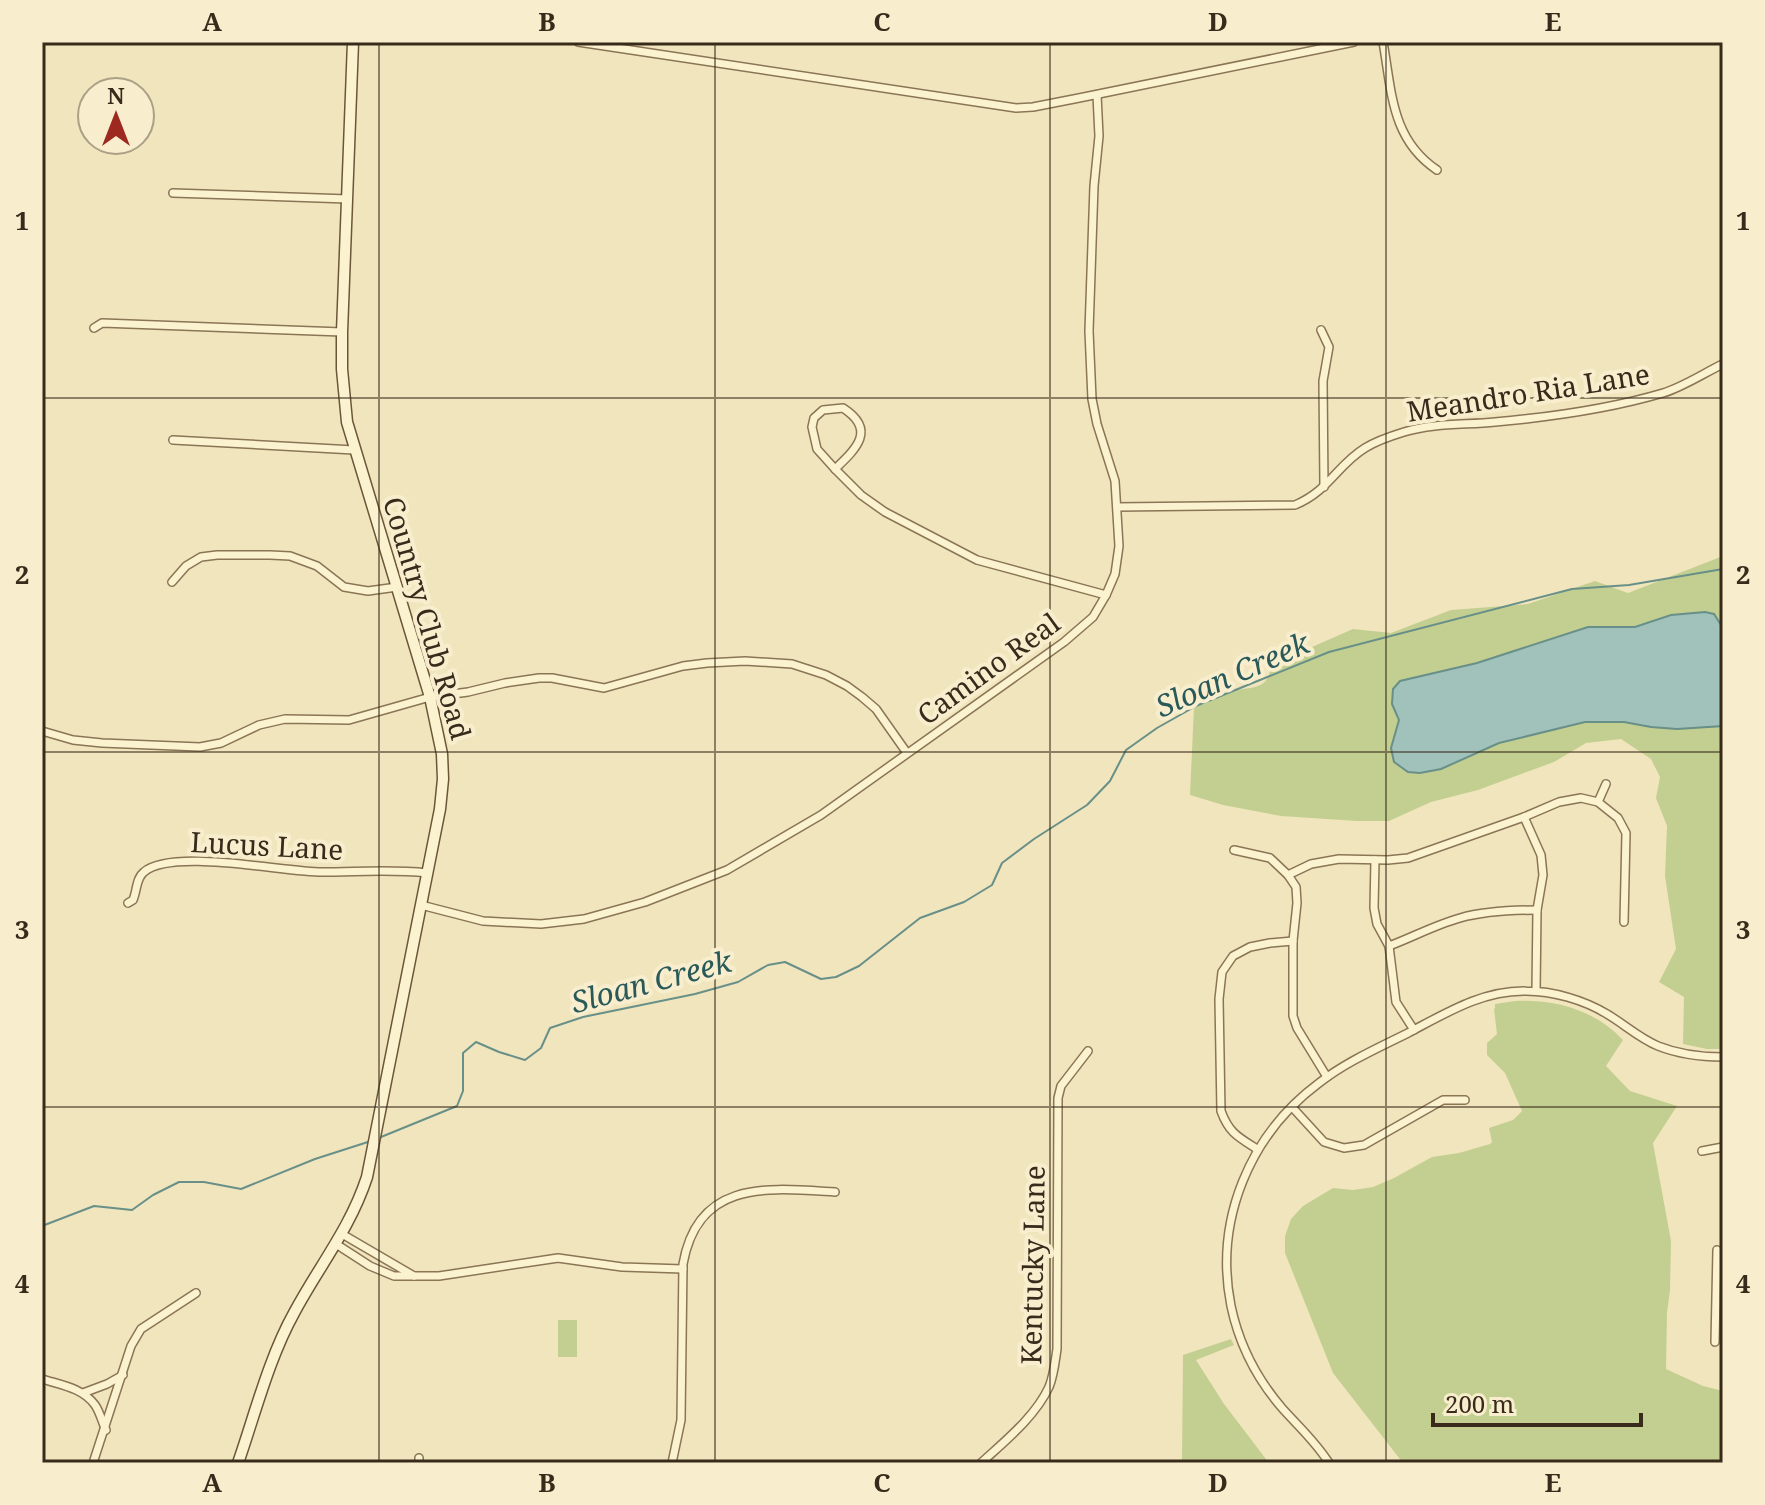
<svg xmlns="http://www.w3.org/2000/svg" width="1765" height="1505" viewBox="0 0 1765 1505" font-family="'Noto Serif',serif">
<style>
.green{fill:#c3cf90}
.water{fill:#a1c2ba;stroke:#689089;stroke-width:2}
.lines{fill:none;stroke-linecap:round;stroke-linejoin:round}
.stream{stroke:#689089;stroke-width:2}
.street-casing{stroke:#8a7555;stroke-width:10}
.secondary-casing{stroke:#6b5638;stroke-width:13}
.street{stroke:#fbf2d0;stroke-width:7}
.secondary{stroke:#fbf2d0;stroke-width:10}
.grid{fill:none;stroke:#382b1b;stroke-width:2;stroke-opacity:0.55}
.labels{text-anchor:middle;dominant-baseline:central;stroke-width:8;stroke-linejoin:round;paint-order:stroke}
.street-label{font-size:28px;fill:#382b1b;stroke:#f8eecd}
.water-label{font-size:30px;font-style:italic;fill:#295959;stroke:#f8eecd}
.neatline{fill:none;stroke:#382b1b;stroke-width:3}
.grid-label{font-size:26px;text-anchor:middle;font-weight:bold;fill:#382b1b}
</style>
<rect width="100%" height="100%" fill="#f1e5bd"/>
<g class="green">
<path d="M1723,556v493h-16l-24,-5 1,-47 -25,-15 17,-33 -11,-73 2,-50 -11,-28 4,-21 -9,-18 -30,-20 -35,4 -32,19 -76,28 -47,12 -42,19h-32l-76,-5 -58,-11 -33,-10 4,-88c17,-4 17,-8 31,-14 18,-8 44,2 46,-28l82,-36 38,4 60,-23 77,-6 67,-23 33,12z"/>
<path d="M1515,1001c40,-2 80,9 108,39l-17,26 24,25 47,15 -24,37 18,98 -1,49 -3,23 -1,56 37,17 20,5v72h-320l-70,-90 -48,-120v-17l6,-17 12,-13 30,-18 20,2 20,-3 21,-9 38,-21 27,-4 31,-9 2,-2 -3,-14 24,-8 9,-9 -17,-38 -18,-18v-12l10,-9 -3,-25 1,-1v-4z"/>
<rect x="558" y="1320" width="19" height="37"/>
<polygon points="1231,1339 1234,1345 1196,1360 1224,1404 1269,1463 1182,1463 1183,1355"/>
</g>
<polygon class="water" points="1705,612 1714,614 1723,628 1723,726 1677,729 1651,727 1624,722 1585,722 1499,743 1441,769 1420,773 1408,772 1394,762 1391,748 1399,720 1392,704 1393,689 1400,681 1477,663 1588,627 1635,627 1671,615"/>
<g class="lines">
<g class="stream">
<polyline points="381,1137 457,1106 463,1091 463,1053 476,1042 499,1052 525,1060 541,1048 550,1028 583,1017 695,994 738,982 768,965 785,962 821,979 836,977 859,966 920,918 964,902 992,885 1002,863 1034,839 1087,805 1110,781 1126,750 1157,728 1196,706 1329,652 1572,589 1629,585 1723,569"/>
<polyline points="42,1226 94,1206 132,1210 153,1195 179,1182 204,1182 241,1189 315,1159 371,1141"/>
</g>
<defs>
<g id="street">
<polyline points="578,42 1016,108 1033,107 1079,98 1354,42"/>
<path d="M1383,42c9,50 8,97 54,128"/>
<polyline points="173,193 348,199"/>
<polyline points="94,328 102,323 342,332"/>
<polyline points="1321,330 1329,347 1323,381 1324,487"/>
<path d="M843,408c34,22 13,41 -8,61l-18,-20 -5,-22 2,-9 9,-8z"/>
<polyline points="173,440 354,450"/>
<polyline points="835,469 861,495 885,512 977,560 1106,595"/>
<path d="M1117,507l178,-2c34,-14 42,-40 70,-57 11,-7 26,-12 39,-16 29,-9 61,-7 91,-10 56,-5 114,-13 168,-29 20,-6 41,-20 60,-29"/>
<polyline points="172,582 186,566 201,557 217,555 270,555 290,556 317,566 344,587 368,591 397,587"/>
<polyline points="42,731 73,740 102,743 200,747 221,743 259,725 285,719 349,720 430,697 468,692 505,683 539,678 552,678 604,688 683,666 707,663 745,661 792,664 826,675 847,686 862,697 876,709 907,753"/>
<polyline points="1598,802 1606,784"/>
<polyline points="1524,817 1541,855 1543,875 1537,910 1536,991"/>
<polyline points="1234,850 1270,858 1288,875 1296,887 1297,903 1293,941 1293,1016 1297,1028 1327,1077"/>
<polyline points="1375,860 1374,908 1377,924 1389,946 1396,1002 1414,1030"/>
<polyline points="1288,875 1311,864 1339,859 1388,860 1408,858 1524,817 1559,802 1581,798 1598,802 1618,818 1626,833 1624,922"/>
<path d="M128,903l5,-3c4,-9 3,-22 11,-28 28,-24 139,0 178,0 35,0 70,-3 105,1"/>
<polyline points="421,905 483,921 541,924 584,919 645,902 727,870 821,815 1064,642 1093,617 1106,595 1115,574 1119,546 1115,481 1097,424 1092,399 1089,331 1094,186 1099,136 1097,95"/>
<path d="M1389,946c24,-9 46,-21 71,-28 25,-7 51,-8 77,-8"/>
<polyline points="1292,1107 1324,1142 1344,1148 1364,1145 1443,1100 1465,1100"/>
<path d="M1257,1149c-19,-12 -28,-16 -36,-38l-2,-112 3,-27 11,-16 17,-9 20,-4 23,-2"/>
<polyline points="1702,1151 1723,1147"/>
<polyline points="342,1234 414,1276"/>
<polyline points="336,1244 370,1266 394,1276 439,1276 558,1258 622,1267 683,1269"/>
<polyline points="1715,1342 1717,1250"/>
<path d="M42,1379c19,6 41,9 53,26 5,7 7,17 11,25"/>
<polyline points="83,1393 107,1384 123,1375"/>
<polyline points="419,1458 419,1463"/>
<polyline points="93,1463 131,1346 141,1329 196,1293"/>
<path d="M672,1463l9,-43 2,-156c15,-85 85,-76 152,-72"/>
<path d="M981,1463c24,-22 54,-46 68,-76 5,-12 6,-25 8,-38l1,-251 3,-12 27,-35"/>
<path d="M1329,1463c-13,-21 -31,-37 -47,-55 -25,-29 -43,-64 -51,-102 -17,-85 18,-171 88,-223 27,-21 59,-35 89,-50 38,-20 75,-43 118,-42 27,0 58,9 81,23 17,10 32,24 51,32 20,8 43,11 65,11"/>
</g>
<path id="secondary" d="M238,1463c17,-49 31,-105 56,-150 25,-47 56,-84 73,-136l73,-368 3,-30 -1,-25 -12,-57 -83,-275 -5,-53v-37l11,-290"/>
</defs>
<use href="#street" class="street-casing"/>
<use href="#secondary" class="secondary-casing"/>
<use href="#street" class="street"/>
<use href="#secondary" class="secondary"/>
</g>
<path class="grid" d="M379,42v1421M715,42v1421M1050,42v1421M1386,42v1421M42,398h1681M42,752h1681M42,1107h1681"/>
<g class="labels">
<g class="street-label">
<text transform="translate(1528 392) rotate(-9)">Meandro Ria Lane</text>
<text transform="translate(428 618) rotate(74)">Country Club Road</text>
<text transform="translate(988 668) rotate(-36)">Camino Real</text>
<text transform="translate(267 845) rotate(3)">Lucus Lane</text>
<text transform="translate(1032 1265) rotate(-89)">Kentucky Lane</text>
</g>
<g class="water-label">
<text transform="translate(1232 674) rotate(-24)">Sloan Creek</text>
<text transform="translate(651 981) rotate(-15)">Sloan Creek</text>
</g>
</g>
<rect width="1765" height="1505" fill="none" stroke="#f8eecd" stroke-width="88"/>
<g transform="translate(116 116)"><circle r="38" fill="#f8eecd" stroke="#aba086" stroke-width="2"/>
<path d="M0-6L14 30L0 20L-14 30Z" fill="#9d2921"/>
<text y="-12" font-size="22" font-weight="bold" text-anchor="middle" fill="#382b1b">N</text>
</g>
<path d="M1433 1413v12h208v-12" fill="none" stroke="#382b1b" stroke-width="4"/>
<text x="1445" y="1413" font-size="24" fill="#382b1b" stroke="#f8eecd" stroke-width="6" paint-order="stroke">200 m</text>
<rect x="44" y="44" width="1677" height="1417" class="neatline"/>
<g class="grid-label">
<text x="212" y="31">A</text>
<text x="547" y="31">B</text>
<text x="882" y="31">C</text>
<text x="1218" y="31">D</text>
<text x="1553" y="31">E</text>
<text x="22" y="230">1</text>
<text x="1743" y="230">1</text>
<text x="22" y="584">2</text>
<text x="1743" y="584">2</text>
<text x="22" y="939">3</text>
<text x="1743" y="939">3</text>
<text x="22" y="1293">4</text>
<text x="1743" y="1293">4</text>
<text x="212" y="1492">A</text>
<text x="547" y="1492">B</text>
<text x="882" y="1492">C</text>
<text x="1218" y="1492">D</text>
<text x="1553" y="1492">E</text>
</g>
</svg>
